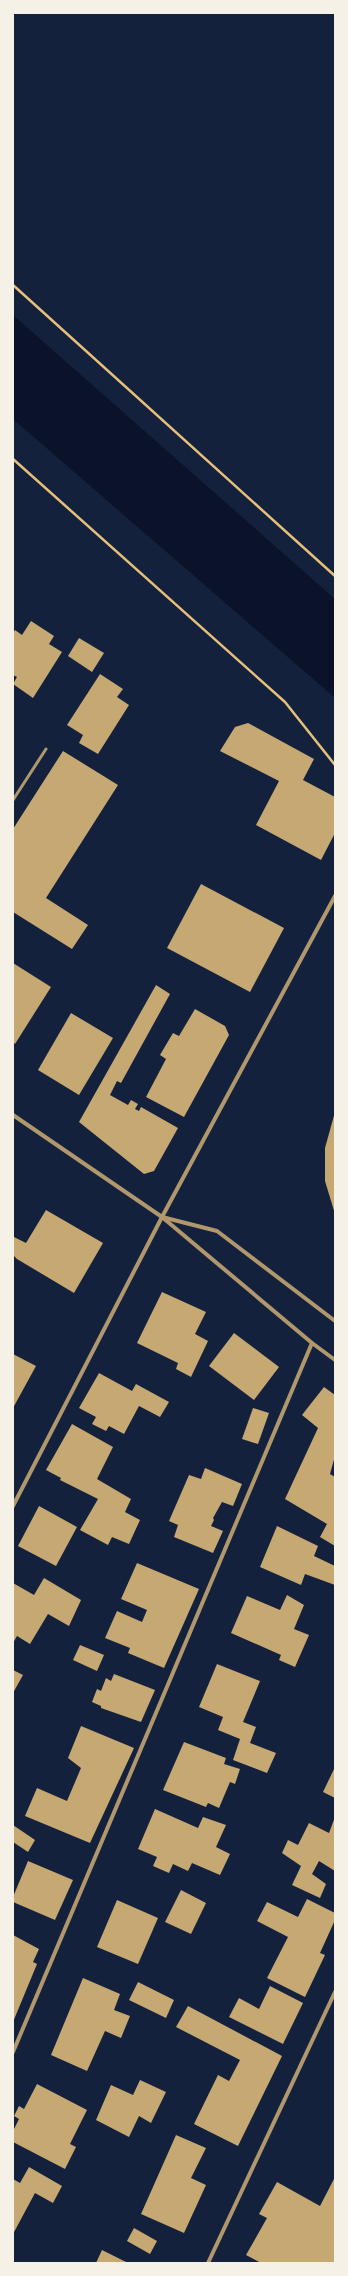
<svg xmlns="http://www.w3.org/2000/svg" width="348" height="2276" viewBox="0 0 348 2276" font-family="'Nunito Sans',sans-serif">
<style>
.water{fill:#0b132b}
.building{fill:#c6a872}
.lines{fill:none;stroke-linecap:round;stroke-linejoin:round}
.path{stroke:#e5c07b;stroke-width:2.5}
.service{stroke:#b1986c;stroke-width:3}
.minor{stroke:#b1986c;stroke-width:4}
</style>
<rect width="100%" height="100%" fill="#14213d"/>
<polygon class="water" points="13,315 335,599 335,698 13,419"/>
<g class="building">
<polygon points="31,621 54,636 49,644 62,652 33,698 13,684 17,677 13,675 13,633 15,630 22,635"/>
<polygon points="79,638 104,653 92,672 68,656"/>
<polygon points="100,674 123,689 117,697 129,705 98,754 79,743 83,735 67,725"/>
<polygon points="248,723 314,759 303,780 335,797 335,833 321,860 256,825 279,781 220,751 235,727"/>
<polygon points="63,751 118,785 46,898 88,925 72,949 13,912 13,829"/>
<polygon points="201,884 284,928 250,992 167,948"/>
<polygon points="13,963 51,987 15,1044 13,1042"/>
<polygon points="156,985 170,994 121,1083 117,1081 110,1095 128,1105 131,1100 138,1104 135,1109 139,1111 141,1107 178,1128 154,1171 144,1174 79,1122"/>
<polygon points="195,1009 225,1026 229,1035 184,1117 146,1097 166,1059 160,1055 173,1033 179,1036"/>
<polygon points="71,1013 113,1038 79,1095 38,1070"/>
<polygon points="335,1112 335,1214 325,1181 325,1148"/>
<polygon points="46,1210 103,1243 74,1293 17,1259 13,1255 14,1237 26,1243"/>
<polygon points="162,1292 206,1312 195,1334 208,1341 191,1377 176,1369 178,1363 137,1343"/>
<polygon points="234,1333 279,1367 254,1400 209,1366"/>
<polygon points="13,1354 36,1366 13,1408"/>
<polygon points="99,1373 132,1391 136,1384 169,1402 160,1417 139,1406 124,1434 109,1426 106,1431 92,1424 96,1417 79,1408"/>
<polygon points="324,1387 335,1395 335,1456 330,1474 335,1477 335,1546 320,1537 327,1524 285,1499 318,1428 302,1415"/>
<polygon points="253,1408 269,1413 258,1444 242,1439"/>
<polygon points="72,1424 113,1447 97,1479 131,1499 125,1512 140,1520 129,1544 112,1537 108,1545 80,1530 98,1499 60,1480 61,1478 46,1470"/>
<polygon points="205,1468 242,1484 233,1506 222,1502 213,1518 214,1520 211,1526 223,1531 213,1553 174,1537 178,1525 169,1521 189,1475 201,1479"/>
<polygon points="39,1506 77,1527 56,1566 18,1546"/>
<polygon points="277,1526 318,1546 314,1556 335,1566 335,1585 305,1574 301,1585 260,1567"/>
<polygon points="137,1563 199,1589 164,1668 128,1653 130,1648 105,1638 117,1611 142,1622 147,1610 121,1599"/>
<polygon points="44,1578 81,1600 69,1626 48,1614 30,1644 17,1636 13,1643 13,1583 34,1595"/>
<polygon points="287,1595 304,1605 294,1629 309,1635 295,1667 279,1660 281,1655 231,1633 247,1596 280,1610"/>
<polygon points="80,1645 104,1655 97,1671 73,1660"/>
<polygon points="217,1664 260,1681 243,1722 256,1727 250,1743 276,1753 267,1773 233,1760 240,1739 218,1730 223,1717 199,1707"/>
<polygon points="13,1670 23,1675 13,1693"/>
<polygon points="114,1674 155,1690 141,1722 101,1708 101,1706 92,1702 97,1689 101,1691 106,1678 111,1681"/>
<polygon points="81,1726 134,1748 90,1843 25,1816 37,1788 67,1801 81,1768 68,1758"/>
<polygon points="184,1742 226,1758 224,1764 240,1769 235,1784 230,1782 219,1808 208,1803 206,1807 163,1790"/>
<polygon points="335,1767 335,1798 323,1792"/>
<polygon points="155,1809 198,1828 203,1817 226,1825 216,1847 230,1854 220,1875 192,1863 188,1871 173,1864 169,1873 153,1866 157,1857 138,1849"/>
<polygon points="335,1817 335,1871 319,1861 312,1874 326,1884 320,1898 292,1885 301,1866 282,1853 288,1840 298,1845 309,1823 329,1833"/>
<polygon points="13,1825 35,1840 28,1852 13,1842"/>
<polygon points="28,1861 73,1880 55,1920 13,1902 13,1897"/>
<polygon points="181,1890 206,1903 191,1934 165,1922"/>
<polygon points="307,1899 335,1913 335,1920 320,1953 325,1955 305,1997 267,1978 288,1937 257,1921 267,1902 298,1917"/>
<polygon points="117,1900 158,1918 138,1964 97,1947"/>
<polygon points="13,1935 39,1949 33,1962 37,1964 13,2022"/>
<polygon points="83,1978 120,1994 114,2010 130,2016 121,2038 105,2031 87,2071 51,2055"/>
<polygon points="138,1982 174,2000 166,2018 129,2000"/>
<polygon points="270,1986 303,2003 283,2044 229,2017 239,1998 259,2009"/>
<polygon points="188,2006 282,2056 238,2146 194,2124 218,2075 229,2081 240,2060 176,2027"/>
<polygon points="140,2080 166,2092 151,2123 139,2116 129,2137 96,2120 111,2085 133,2095"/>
<polygon points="37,2084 87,2110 70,2144 76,2147 65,2169 13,2142 13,2131 19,2119 14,2116 19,2106 24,2109"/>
<polygon points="176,2135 206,2148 191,2178 206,2185 184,2233 141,2214"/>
<polygon points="29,2167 62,2186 53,2203 35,2193 13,2234 13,2179 20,2183"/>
<polygon points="335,2177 335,2263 261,2263 246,2255 267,2218 259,2214 277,2182 320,2206"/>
<polygon points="134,2228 157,2241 150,2254 127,2241"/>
<polygon points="102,2250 124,2261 129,2263 96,2263"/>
</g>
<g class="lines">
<g class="path">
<polyline points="13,285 335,576"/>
<polyline points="13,459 285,702 335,765"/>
</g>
<polyline class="service" points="13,800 46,749"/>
<g class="minor">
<polyline points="13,1115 162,1217 312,1343 335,1360"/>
<polyline points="162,1217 217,1231 335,1321"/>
<polyline points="13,1506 162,1217 335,896"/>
<polyline points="13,2052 312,1343"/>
<polyline points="208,2263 335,1992"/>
</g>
</g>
<rect width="348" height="2276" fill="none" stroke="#f6f1e7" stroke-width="28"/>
</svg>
